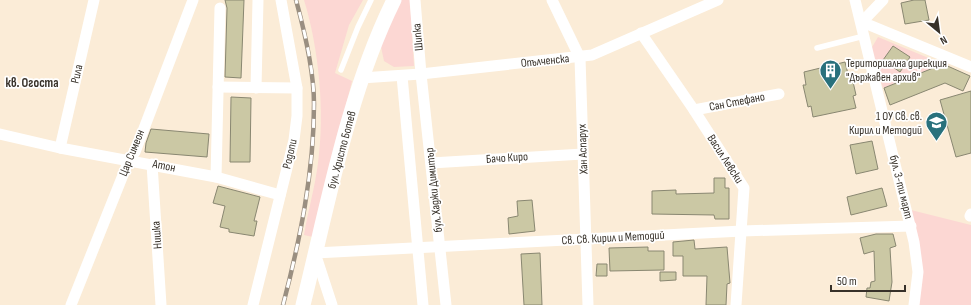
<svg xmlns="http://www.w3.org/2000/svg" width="971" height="305" viewBox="0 0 971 305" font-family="'Sofia Sans Condensed',sans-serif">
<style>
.green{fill:#fcd7d3}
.building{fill:#cbc8a4;stroke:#898771}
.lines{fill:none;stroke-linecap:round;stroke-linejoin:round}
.lane{stroke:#fff;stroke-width:5.5}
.street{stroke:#fff;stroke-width:11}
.secondary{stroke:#fff;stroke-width:15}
.rail-casing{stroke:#9a8f81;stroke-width:4.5}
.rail{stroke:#fff;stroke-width:3;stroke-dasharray:9;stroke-linecap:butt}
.labels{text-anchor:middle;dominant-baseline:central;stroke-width:3.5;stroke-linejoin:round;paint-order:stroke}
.street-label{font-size:12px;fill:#373129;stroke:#fff}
.poi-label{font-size:12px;fill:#373129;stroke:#fff;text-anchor:start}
.neighbourhood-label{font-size:13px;font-weight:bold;fill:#373129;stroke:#fff}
</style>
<rect width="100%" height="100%" fill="#fbecd7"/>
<g class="green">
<path d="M304,0h59l-14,25 -14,48 17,8 -39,156 -9,-2c4,-24 11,-48 14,-72 7,-51 1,-114 -14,-163z"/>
<polygon points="399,0 410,0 414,66 394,67 384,61 380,42"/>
<polygon points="878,37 943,64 883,88 871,49"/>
<path d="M911,210l60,15v80h-52c5,-35 -1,-62 -8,-95z"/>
</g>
<g class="building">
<polygon points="225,0 244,0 241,78 225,77 227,8"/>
<polygon points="914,0 925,0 929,20 905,24 901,3"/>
<polygon points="893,46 910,57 900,72 883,60"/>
<polygon points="845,62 848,74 851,73 856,95 853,96 856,108 813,117 811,106 808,107 803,85 806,85 804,72"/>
<polygon points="943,64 970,76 963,91 945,83 890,105 884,88"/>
<polygon points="971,91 971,153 956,157 940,100"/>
<polygon points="231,97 251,98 250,162 230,162"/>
<polygon points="151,129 209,134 207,157 145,152 146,143"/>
<polygon points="872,141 878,169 856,174 850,145"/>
<polygon points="714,178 725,178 725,188 729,188 729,219 715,219 714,215 652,214 652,191 676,190 676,194 714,193"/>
<polygon points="218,186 260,197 254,221 257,221 254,236 229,232 229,229 220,227 225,206 213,203"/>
<polygon points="882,188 887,206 851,215 847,197"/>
<polygon points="532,200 535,231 509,234 508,218 518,216 517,201"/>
<polygon points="876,234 893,234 896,246 890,248 892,282 889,301 866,297 867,288 870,288 871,282 875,281 874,251 864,254 860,238"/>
<polygon points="694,240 695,249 727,247 730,283 727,284 726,305 706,305 707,276 683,276 683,256 673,256 673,242"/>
<polygon points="648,247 648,251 664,251 664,270 610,271 609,248"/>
<polygon points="540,253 542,305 524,305 521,254"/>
<polygon points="597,264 607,264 607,276 596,276"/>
<polygon points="660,272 676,272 676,280 660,281"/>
</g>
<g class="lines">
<g class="lane">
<polyline points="817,48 864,36"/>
<polyline points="341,70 358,27 371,0"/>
</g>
<g class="street">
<polyline points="415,0 421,74 446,305"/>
<polyline points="552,0 580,58 588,305"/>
<polyline points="855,0 914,242 918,272 914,305"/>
<polyline points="883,0 862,22 971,67"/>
<polyline points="641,33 694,110 744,188 736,305"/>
<polyline points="402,76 423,305"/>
<polyline points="361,78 421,74 592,55 718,0"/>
<polyline points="218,87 297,88"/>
<polyline points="256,88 258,0"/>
<polyline points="694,110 779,94"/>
<polyline points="0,134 60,148 216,177 280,195"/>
<polyline points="60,148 94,0"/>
<polyline points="431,163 583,154"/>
<polyline points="152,164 161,305"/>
<polyline points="216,177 220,8"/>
<polyline points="970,216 971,214"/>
<polyline points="71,305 129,160 135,152 193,0"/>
<polyline points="253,305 294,140 297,116 297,88 281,0"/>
<polyline points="332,305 315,253 742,231 911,226"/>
</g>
<path class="secondary" d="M303,305c25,-101 45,-212 91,-305"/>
<defs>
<path id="rail" d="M283,305c17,-65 31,-133 31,-201 0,-34 -9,-71 -18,-104"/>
</defs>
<use href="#rail" class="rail-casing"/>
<use href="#rail" class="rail"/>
</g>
<defs>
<symbol id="building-pin" viewBox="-11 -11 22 30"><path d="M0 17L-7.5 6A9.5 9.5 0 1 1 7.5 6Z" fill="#29717c" stroke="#fff"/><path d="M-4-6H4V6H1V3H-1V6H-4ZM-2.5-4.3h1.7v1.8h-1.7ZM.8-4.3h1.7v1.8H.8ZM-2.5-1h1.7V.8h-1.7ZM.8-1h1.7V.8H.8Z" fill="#fff"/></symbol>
<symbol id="school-pin" viewBox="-11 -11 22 30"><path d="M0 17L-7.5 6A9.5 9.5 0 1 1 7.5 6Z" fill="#29717c" stroke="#fff"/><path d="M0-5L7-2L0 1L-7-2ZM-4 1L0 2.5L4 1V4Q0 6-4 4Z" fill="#fff"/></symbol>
</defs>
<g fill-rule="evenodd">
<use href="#building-pin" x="818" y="58" width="25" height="34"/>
<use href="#school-pin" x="924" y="110" width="25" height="34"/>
</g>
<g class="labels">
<g class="street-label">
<text transform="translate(418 37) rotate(-95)">Шипка</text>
<text transform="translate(545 61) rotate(-6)">Опълченска</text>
<text transform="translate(77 74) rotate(-77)">Рила</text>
<text transform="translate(737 102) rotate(-11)">Сан Стефано</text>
<text transform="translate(583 149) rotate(-92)">Хан Аспарух</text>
<text transform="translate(342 150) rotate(-75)">бул. Христо Ботев</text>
<text transform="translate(132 153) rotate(-68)">Цар Симеон</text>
<text transform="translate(290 154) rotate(-77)">Родопи</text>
<text transform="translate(507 158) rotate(-4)">Бачо Киро</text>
<text transform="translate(725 159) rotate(57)">Васил Левски</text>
<text transform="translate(164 166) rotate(11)">Атон</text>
<text transform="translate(901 187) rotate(76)">бул. 3-ти март</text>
<text transform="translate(434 190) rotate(-96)">бул. Хаджи Димитър</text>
<text transform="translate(157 235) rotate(-94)">Нишка</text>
<text transform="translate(613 238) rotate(-3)">Св. Св. Кирил и Методий</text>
</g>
<g class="poi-label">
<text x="846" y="63">Териториална дирекция<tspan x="846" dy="14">"Държавен архив"</tspan></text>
<text x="922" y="116" text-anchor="end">1 ОУ Св. св.<tspan x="922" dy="14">Кирил и Методий</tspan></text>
</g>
<g class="neighbourhood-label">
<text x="32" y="83">кв. Огоста</text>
</g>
</g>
<g transform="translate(939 32) rotate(151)" stroke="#ffffff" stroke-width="3" paint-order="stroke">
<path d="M0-3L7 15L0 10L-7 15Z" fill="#373129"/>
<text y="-6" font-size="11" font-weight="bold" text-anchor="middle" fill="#373129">N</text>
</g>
<path d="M831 285v6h74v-6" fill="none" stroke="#373129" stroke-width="2"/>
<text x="837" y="285" font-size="12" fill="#373129" stroke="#ffffff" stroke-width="3" paint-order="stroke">50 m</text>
</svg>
